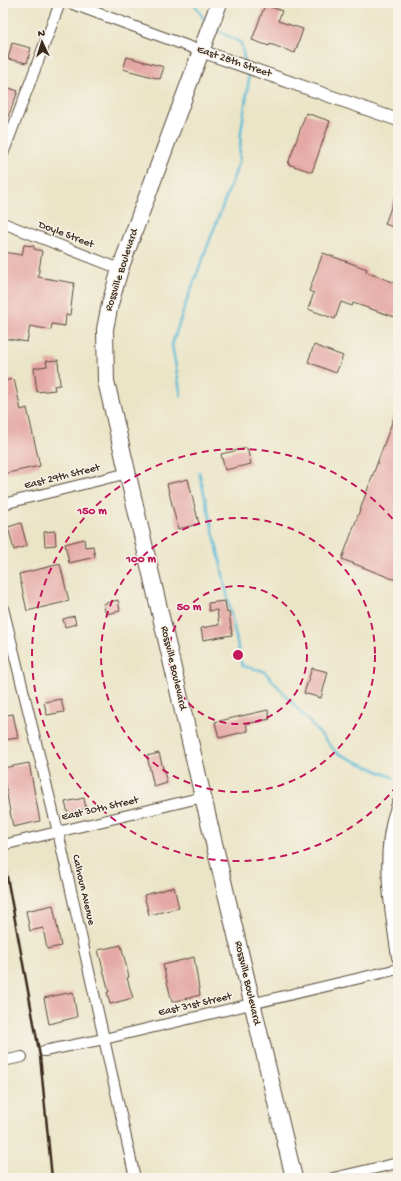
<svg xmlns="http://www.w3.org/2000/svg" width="401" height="1181" viewBox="0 0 401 1181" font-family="'Gochi Hand',sans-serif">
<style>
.green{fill:#83c881;stroke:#5f7950}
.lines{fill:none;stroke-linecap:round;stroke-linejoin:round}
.stream{stroke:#57b9d6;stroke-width:2.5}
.building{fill:#e5a9a5}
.minor-casing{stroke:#554638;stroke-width:12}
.tertiary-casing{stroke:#554638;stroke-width:14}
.trunk-casing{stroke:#554638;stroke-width:18}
.minor{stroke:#fff;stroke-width:10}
.tertiary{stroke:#fff;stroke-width:12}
.trunk{stroke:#fff;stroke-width:16}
.rail{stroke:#3b2a1e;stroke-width:2.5}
.ring{fill:none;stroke:#c2185b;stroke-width:2;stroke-dasharray:7 5}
.labels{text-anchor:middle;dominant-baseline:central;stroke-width:3;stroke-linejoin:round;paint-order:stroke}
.street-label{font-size:11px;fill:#3b2a1e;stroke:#f7f3e8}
.centre{fill:#c2185b;stroke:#f7f3e8;stroke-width:2}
.ring-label{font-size:12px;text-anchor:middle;font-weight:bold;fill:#c2185b;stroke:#f7f3e8;stroke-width:3;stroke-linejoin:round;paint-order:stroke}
</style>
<rect width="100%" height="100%" fill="#f7f3e8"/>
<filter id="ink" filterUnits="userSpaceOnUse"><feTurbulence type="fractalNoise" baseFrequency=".025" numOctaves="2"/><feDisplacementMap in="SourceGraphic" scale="8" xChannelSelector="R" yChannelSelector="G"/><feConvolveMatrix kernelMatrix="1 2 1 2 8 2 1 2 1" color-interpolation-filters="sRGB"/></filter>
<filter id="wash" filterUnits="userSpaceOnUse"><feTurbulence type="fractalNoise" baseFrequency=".012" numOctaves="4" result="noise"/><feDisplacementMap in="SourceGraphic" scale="16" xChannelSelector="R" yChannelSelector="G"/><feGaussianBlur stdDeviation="0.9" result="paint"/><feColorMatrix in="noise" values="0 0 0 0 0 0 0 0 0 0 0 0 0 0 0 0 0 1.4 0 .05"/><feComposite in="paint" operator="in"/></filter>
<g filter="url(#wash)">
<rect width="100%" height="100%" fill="#ebe5c8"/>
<polygon class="green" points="398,827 398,920 395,890 396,835"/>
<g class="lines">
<g class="stream">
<polyline points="194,3 206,23"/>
<polyline points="215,29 241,43 245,62"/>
<polyline points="181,396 172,345 187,300 239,163 241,132 249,79 247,71"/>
<polyline points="199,472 219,556 242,666 264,671 337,753 394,778"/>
</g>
</g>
<g id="blocks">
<g class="building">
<polygon points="265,5 282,11 278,21 303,29 295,53 270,44 269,46 252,40"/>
<polygon points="12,43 31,48 27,63 8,59"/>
<polygon points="127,57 164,67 160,79 123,69"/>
<polygon points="3,86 18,91 4,127 3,127"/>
<polygon points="306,113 330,121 312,172 288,164"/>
<polygon points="397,191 398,191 398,229 385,224"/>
<polygon points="24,245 34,246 34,249 42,251 38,277 74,283 70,315 66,315 65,326 52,324 51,330 30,326 27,342 3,338 3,252 22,255"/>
<polygon points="323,253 367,269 366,272 398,284 398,309 395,317 353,303 352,306 341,302 335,319 308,309 314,293 309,291"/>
<polygon points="314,345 343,356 336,373 308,362"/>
<polygon points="58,360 60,385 54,386 55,390 37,392 34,368 47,366 46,361"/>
<polygon points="14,379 21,410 27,408 40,466 3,474 3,381"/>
<polygon points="397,409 398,409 398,581 342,559"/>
<polygon points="247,448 251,464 225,470 221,454"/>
<polygon points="188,479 199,524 178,529 167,484"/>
<polygon points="21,523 27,546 14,550 8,527"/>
<polygon points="55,531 56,545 45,546 44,532"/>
<polygon points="84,539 85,547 93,546 95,557 69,563 65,544"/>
<polygon points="60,564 69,601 27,611 19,574"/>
<polygon points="118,600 120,611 106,614 103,604"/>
<polygon points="225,601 227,613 229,612 232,635 203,640 201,628 219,625 217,610 209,611 208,603"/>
<polygon points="74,616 76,624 65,627 63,619"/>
<polygon points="312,668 328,672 321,698 304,693"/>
<polygon points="61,699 64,712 47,715 44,702"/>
<polygon points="268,710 270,719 246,724 248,731 219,738 215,722"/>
<polygon points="13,714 18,738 3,740 3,716"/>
<polygon points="159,753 167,783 154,787 147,756"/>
<polygon points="29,763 40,821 13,827 3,774 3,768"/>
<polygon points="84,798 86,809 68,814 65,802"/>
<polygon points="174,887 179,908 149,915 144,895"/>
<polygon points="53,905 61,946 47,949 43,928 30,931 26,911"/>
<polygon points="121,945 129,977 127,978 133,998 110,1004 107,992 109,992 98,950"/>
<polygon points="194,957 200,995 172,1002 163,965"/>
<polygon points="73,992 77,1017 49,1024 44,998"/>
</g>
</g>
</g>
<g filter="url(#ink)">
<use href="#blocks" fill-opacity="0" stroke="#554638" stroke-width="1"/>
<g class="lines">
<defs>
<g id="minor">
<polyline points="70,3 201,51"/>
<polyline points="3,154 60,3"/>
<polyline points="3,223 120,269"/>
<polyline points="3,504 128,473"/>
<polyline points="3,608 58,832 135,1178"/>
<polyline points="3,845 203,797"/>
<polyline points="44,1051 104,1039 398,969"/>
<polyline points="3,1061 22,1057"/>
<polyline points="333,1178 398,1163"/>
</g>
<g id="tertiary">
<polyline points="201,51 398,120"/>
<path d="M398,804c-2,7 -5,14 -6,21 -9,42 0,90 6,132"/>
</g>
<polyline id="trunk" points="219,3 120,269 110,304 105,329 106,381 203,797 294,1178"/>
</defs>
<use href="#minor" class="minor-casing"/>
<use href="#tertiary" class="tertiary-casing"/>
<use href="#trunk" class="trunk-casing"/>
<use href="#minor" class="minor"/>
<use href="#tertiary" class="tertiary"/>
<use href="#trunk" class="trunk"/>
<polyline class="rail" points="3,855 40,1056 52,1178"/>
</g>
</g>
<g class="ring">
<circle cx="238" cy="655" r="69"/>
<circle cx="238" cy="655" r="137"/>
<path d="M397 786A206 206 0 1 1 397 524"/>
</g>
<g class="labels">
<g class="street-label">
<text transform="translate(234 62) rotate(19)">East 28th Street</text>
<text transform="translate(66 235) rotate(21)">Doyle Street</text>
<text transform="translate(122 270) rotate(-72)">Rossville Boulevard</text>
<text transform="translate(62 477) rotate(-14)">East 29th Street</text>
<text transform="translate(173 668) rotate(77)">Rossville Boulevard</text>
<text transform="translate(100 809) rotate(-13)">East 30th Street</text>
<text transform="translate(83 890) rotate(77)">Calhoun Avenue</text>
<text transform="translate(247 983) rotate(77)">Rossville Boulevard</text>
<text transform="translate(195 1005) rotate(-13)">East 31st Street</text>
</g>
</g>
<circle cx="238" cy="655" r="6" class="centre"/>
<g class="ring-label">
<text x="92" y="514">150 m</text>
<text x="141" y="562">100 m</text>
<text x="189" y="610">50 m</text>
</g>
<rect width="401" height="1181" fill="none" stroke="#f7f3e8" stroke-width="16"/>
<g transform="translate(42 42) rotate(356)" stroke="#f7f3e8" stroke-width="3" paint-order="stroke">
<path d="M0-3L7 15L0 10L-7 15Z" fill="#3b2a1e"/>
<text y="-6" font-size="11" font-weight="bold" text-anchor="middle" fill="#3b2a1e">N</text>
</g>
</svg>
